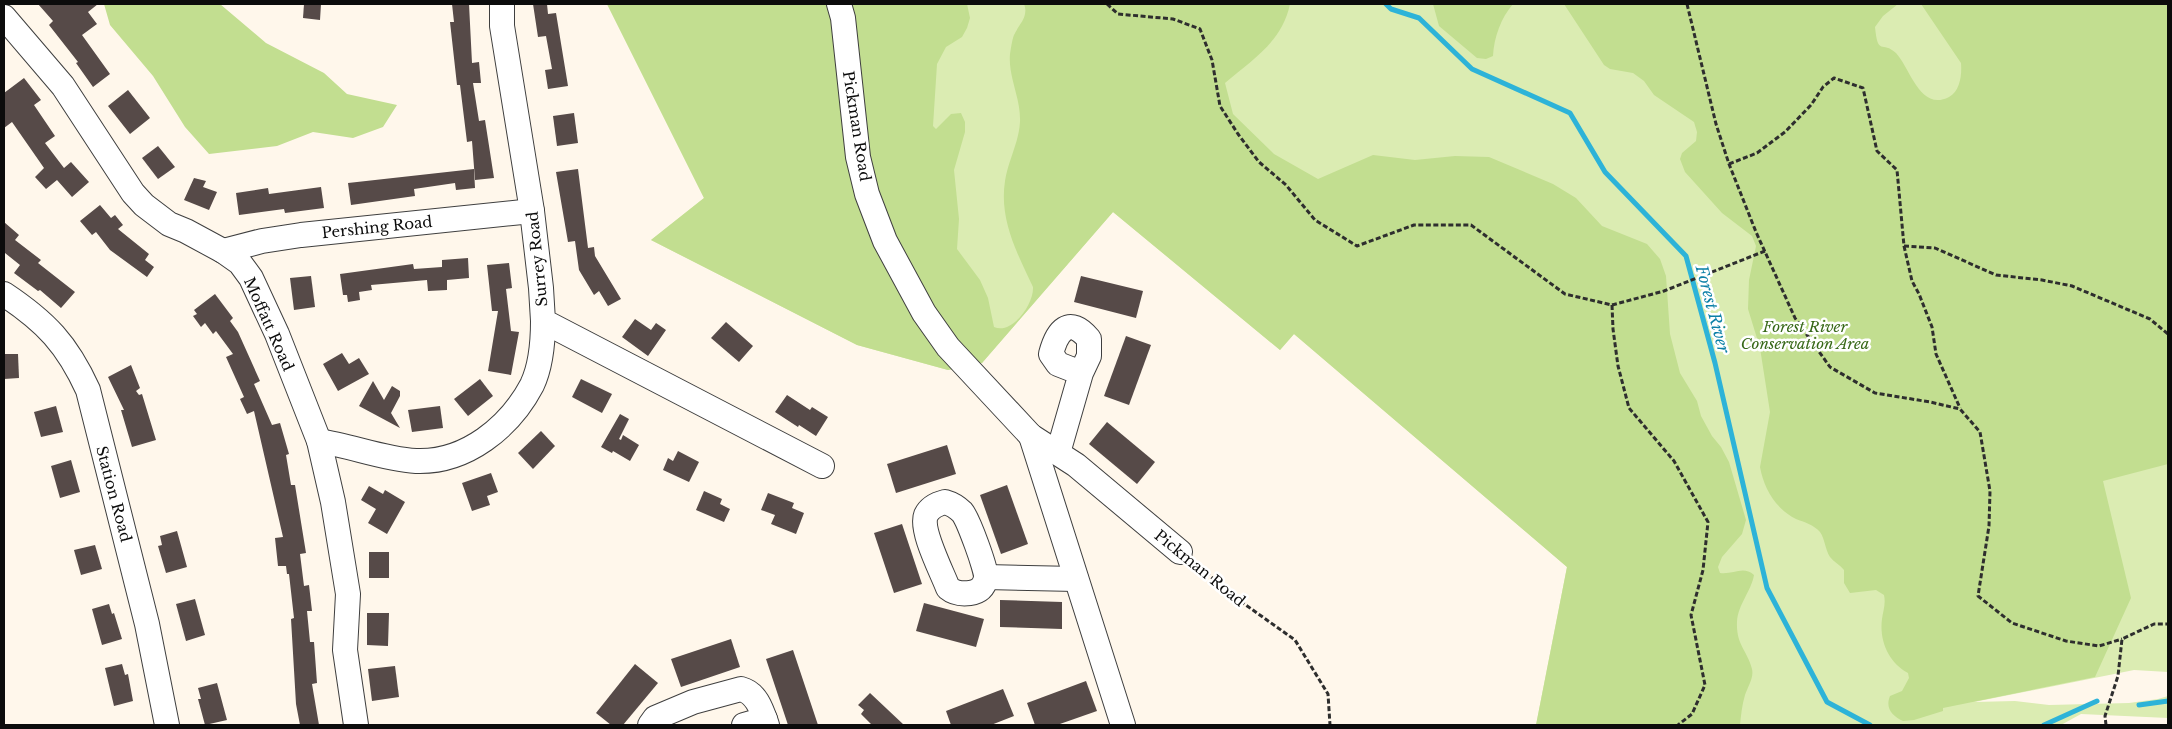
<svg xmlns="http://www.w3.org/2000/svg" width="2172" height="729" viewBox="0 0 2172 729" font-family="'Libre Baskerville',serif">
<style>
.green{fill:#dbecb2}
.forest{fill:#c2de90}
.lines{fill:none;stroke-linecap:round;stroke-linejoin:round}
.stream{stroke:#2db3d8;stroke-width:5}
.building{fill:#564a48}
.minor-casing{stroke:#3f3f3f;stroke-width:26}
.path{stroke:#2e2e2e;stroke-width:3;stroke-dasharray:5 2.5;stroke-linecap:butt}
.minor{stroke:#fff;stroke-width:24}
.labels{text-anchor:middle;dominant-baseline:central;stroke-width:5;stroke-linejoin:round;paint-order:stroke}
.street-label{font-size:15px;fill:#0c0c0c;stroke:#fff}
.park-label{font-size:15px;font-style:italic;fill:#376818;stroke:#fff}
.water-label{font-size:16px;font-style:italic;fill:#0c80a7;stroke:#fff}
</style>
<rect width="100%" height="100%" fill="#fff7eb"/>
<polygon class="green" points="607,4 2168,4 2168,672 2134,670 1974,702 2015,701 2049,705 2129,703 2158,699 2168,696 2168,718 2081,714 2061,725 1536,725 1567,567 1294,334 1280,350 1113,212 982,363 948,370 857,345 651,240 704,198"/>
<g class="forest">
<polygon points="104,4 220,4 266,43 324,73 347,94 397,105 383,127 353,138 313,132 277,146 209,154 185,127 153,76 110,25"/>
<path d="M607,4h360l3,14 -3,10 -5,9 -16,10 -9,17 -4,62 3,3 15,-15 10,-1 4,9v10l-11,38 5,49 -2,30 23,31 8,18 6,29c18,8 40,-23 39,-40 -16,-34 -34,-68 -28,-106 3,-20 14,-39 15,-59 1,-24 -12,-45 -10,-68 1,-6 2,-14 4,-19 5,-11 15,-18 10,-31h266c-8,38 -37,55 -65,79l8,31 41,40 44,25 55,-24 42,5 40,-4 34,1 64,27 23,14 26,28 45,18 13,15 6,17 4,58 10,39 17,28 4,15 11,20 9,11 8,15 17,58 -4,14 -20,23 -4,10 2,6c13,2 23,-8 34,2 -3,17 -16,29 -17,47 -1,23 10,28 15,47 2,9 -4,17 -7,26 -3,10 -4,20 -5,30h-204l31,-158 -273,-233 -14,16 -167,-138 -131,151 -34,7 -91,-25 -206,-105 53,-42z"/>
<path d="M1433,4h80c-12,14 -19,33 -20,52l-7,3 -9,-1 -38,-32z"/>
<path d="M1564,4h334l-15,12 -8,11c3,30 7,13 21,26 14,15 24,59 53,44 11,-6 13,-22 12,-34l-40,-59h247v460l-65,17 28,117 -36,79 -152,31v3l-29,9 -11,1c-11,-5 -18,-13 -13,-25l12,-5 7,-13 -1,-5c-19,-10 -29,-32 -26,-54 1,-8 4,-15 2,-24l-8,-5 -26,3 -6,-10v-13c-4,-5 -10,-8 -14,-13 -5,-8 -5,-18 -10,-25 -6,-7 -16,-10 -24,-13 -20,-10 -32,-30 -36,-52l10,-55 -10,-64 -12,-39 1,-29 7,-34 -4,-10 -30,-23 -37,-41 -5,-13 2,-6 14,-12 1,-9 -3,-10 -40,-27 -10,-14 -11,-8 -23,-4 -6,-4z"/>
</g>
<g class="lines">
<g class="stream">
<polyline points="1386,4 1391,9 1419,18 1472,69 1570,113 1605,172 1686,256 1715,363 1767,588 1827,702 1870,725"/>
<polyline points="2139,705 2168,701"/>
<polyline points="2044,725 2097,701"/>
</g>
</g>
<g class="building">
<polygon points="38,4 98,4 88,12 97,24 82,35 110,74 93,87 76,63 78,62 49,25 53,21"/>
<polygon points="304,4 321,4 320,20 303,18"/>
<polygon points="452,4 469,4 472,63 479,62 481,83 473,83 479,121 485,120 494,178 475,180 472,141 467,142 460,85 457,85 450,22 454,22"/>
<polygon points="533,4 547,4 548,14 556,13 568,86 548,89 545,70 552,69 546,36 538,37"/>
<polygon points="24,78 41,100 34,105 55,136 45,143 64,168 71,162 89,182 72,197 57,180 46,189 35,177 44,168 12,122 4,128 4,93"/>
<polygon points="128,90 150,118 130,134 108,106"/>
<polygon points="574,113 578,143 557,146 553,116"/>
<polygon points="158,146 175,167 158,179 142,158"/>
<polygon points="474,169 475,188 456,190 455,183 414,189 415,196 351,205 348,183"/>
<polygon points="578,169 588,248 594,247 595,256 621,299 608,306 599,291 594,295 579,270 575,241 568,242 556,172"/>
<polygon points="194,178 206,181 203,187 217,192 209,210 184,200"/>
<polygon points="321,187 324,208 285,213 284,209 239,215 236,193 268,188 269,194"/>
<polygon points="100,205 111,218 115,215 123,225 118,229 149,254 145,260 154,267 147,277 110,250 96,232 92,235 80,221"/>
<polygon points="4,222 19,235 15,240 41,260 38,263 75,292 61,308 40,290 38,291 14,273 20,265 5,253 4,255"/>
<polygon points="468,258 469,278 447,280 447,290 428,291 427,280 371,285 372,290 359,292 360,300 348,302 347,295 343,295 340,274 413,264 414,269 442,267 442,260"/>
<polygon points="509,263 512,288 506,289 511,331 519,332 511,375 488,371 498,311 492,311 487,265"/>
<polygon points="311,276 315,307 294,310 290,278"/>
<polygon points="1081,276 1143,291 1136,318 1074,302"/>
<polygon points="215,294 233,318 230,321 238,332 260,381 254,384 272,425 280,423 289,454 286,455 291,485 295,485 306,553 300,554 304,586 309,585 312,611 307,611 310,642 314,642 317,683 312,684 319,725 300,725 296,704 291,619 294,618 289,574 287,574 286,566 278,566 275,538 283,537 254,411 247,414 240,399 244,397 226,357 233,354 216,331 213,334 205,323 201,327 193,316 197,314 194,310"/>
<polygon points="635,319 651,330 656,323 666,330 648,356 622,337"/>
<polygon points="726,322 753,346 739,362 711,338"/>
<polygon points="1126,336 1151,345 1129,405 1104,396"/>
<polygon points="342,353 349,364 359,358 369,374 338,391 323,364"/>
<polygon points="4,354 18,354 19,378 4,379"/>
<polygon points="131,365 140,388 136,391 139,395 142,394 156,440 132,447 121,410 124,410 108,377"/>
<polygon points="480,379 493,396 468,416 454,399"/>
<polygon points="581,379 612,394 602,413 572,397"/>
<polygon points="373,381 384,400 392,386 400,391 400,396 391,413 400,428 359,406"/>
<polygon points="787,395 810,410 812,407 828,417 816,436 799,425 798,427 775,412"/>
<polygon points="56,406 63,432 41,437 34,412"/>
<polygon points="440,406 443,428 412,432 408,410"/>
<polygon points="620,414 629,419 619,439 621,440 623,435 639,445 630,461 613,451 612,453 601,447"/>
<polygon points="1107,422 1155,462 1137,484 1089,444"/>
<polygon points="541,431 555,446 533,469 518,453"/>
<polygon points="947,445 956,474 896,493 887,464"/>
<polygon points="678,451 699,462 689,482 663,470 668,458 673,461"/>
<polygon points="71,460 80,492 60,498 51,466"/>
<polygon points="491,473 498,492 487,496 490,505 472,511 462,483"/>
<polygon points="1007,485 1028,544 1001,554 980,495"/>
<polygon points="369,486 383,494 385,490 405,502 387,534 368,523 376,509 361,500"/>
<polygon points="704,491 722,499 720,504 730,509 724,522 696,510"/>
<polygon points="768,493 794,503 792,508 804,513 796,534 771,524 775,515 761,510"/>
<polygon points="902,524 922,584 894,593 874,533"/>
<polygon points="177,531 187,567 166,573 158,546 162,545 160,536"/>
<polygon points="95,545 102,569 81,575 74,550"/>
<rect x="369" y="552" width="20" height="26"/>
<polygon points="195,599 205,635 186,641 176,604"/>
<polygon points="1000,600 1062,602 1062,629 1000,627"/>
<polygon points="924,603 984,619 976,647 916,631"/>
<polygon points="109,604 112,614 114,613 122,639 102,645 92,609"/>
<polygon points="367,613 389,613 388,646 367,645"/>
<polygon points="731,639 740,667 681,687 671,659"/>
<polygon points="793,650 818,725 788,725 766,659"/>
<polygon points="122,664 125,675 128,674 133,701 114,706 105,668"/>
<polygon points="635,664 658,683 623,725 611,725 596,713"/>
<polygon points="395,666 399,697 372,701 368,669"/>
<polygon points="1086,681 1097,711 1057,725 1035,725 1027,703"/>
<polygon points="217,683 227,720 205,725 198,699 201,699 198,688"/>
<polygon points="1003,689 1014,716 991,725 951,725 946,711"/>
<polygon points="870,693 904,725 872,725 861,714 864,710 858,705"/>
</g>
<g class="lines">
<defs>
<g id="minor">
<polyline points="502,4 502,26 532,211 541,288 543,321 822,466"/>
<polyline points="839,4 843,18 858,157 867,194 885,241 924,313 948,347 1031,436 1076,465 1180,552"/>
<polyline points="4,17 63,86 133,193 144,205 169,224 186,231 223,251 240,263 251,278 277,334 319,441 333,502 348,594 345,650 356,725"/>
<polyline points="223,251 262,241 301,235 532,211"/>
<path d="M4,294c42,28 63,50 84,96l59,234 20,101"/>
<polyline points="1031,436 1123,725"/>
<path d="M319,441c33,5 64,18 97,20 50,2 94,-34 116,-76 9,-19 11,-43 11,-64"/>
<path d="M1058,453l23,-80 8,-17v-17c-20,-24 -32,-8 -38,15l7,10 23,9"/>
<path d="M945,502c7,2 12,5 17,10 6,7 25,58 24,66 -2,9 -7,14 -16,15 -8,1 -16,0 -22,-5 -6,-16 -28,-58 -22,-73 4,-8 11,-11 19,-13z"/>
<polyline points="986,577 1076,579"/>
<path d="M650,725l5,-7 38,-16 48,-13c16,4 21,22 26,36"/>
<polyline points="744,725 765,719"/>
</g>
</defs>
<use href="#minor" class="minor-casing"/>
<g class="path">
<polyline points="1107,4 1118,14 1173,19 1200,29 1212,60 1220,106 1238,134 1259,162 1286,185 1315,220 1357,246 1414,225 1471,225 1565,294 1612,305 1613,329 1618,366 1629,408 1674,461 1708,522 1703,570 1691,615 1705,685 1692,714 1678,725"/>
<polyline points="1687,4 1716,124 1729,164 1756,232 1795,318 1830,367 1875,393 1930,402 1960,409 1980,432 1990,491 1989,526 1978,596 2012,623 2066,641 2099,646 2122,639"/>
<polyline points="1729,164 1757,153 1785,132 1811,105 1823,87 1834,78 1863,88 1877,151 1897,170 1904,246 1912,281 1919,294 1932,327 1936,354 1960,408"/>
<polyline points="1904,246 1935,248 1996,275 2042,280 2072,286 2150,319 2168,334"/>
<polyline points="1612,305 1664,291 1765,251"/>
<polyline points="1194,563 1243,603 1295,640 1328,694 1330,725"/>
<polyline points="2106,725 2105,716 2118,676 2122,639 2154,624 2168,624"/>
</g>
<use href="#minor" class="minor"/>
</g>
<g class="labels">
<g class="street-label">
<text transform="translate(857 126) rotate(81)">Pickman Road</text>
<text transform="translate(377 227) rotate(-6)">Pershing Road</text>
<text transform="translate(537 259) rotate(-96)">Surrey Road</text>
<text transform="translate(269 324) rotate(66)">Moffatt Road</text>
<text transform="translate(114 494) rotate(75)">Station Road</text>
<text transform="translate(1200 568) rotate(39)">Pickman Road</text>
</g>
<g class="park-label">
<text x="1805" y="326">Forest River<tspan x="1805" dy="17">Conservation Area</tspan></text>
</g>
<g class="water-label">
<text transform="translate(1713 309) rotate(75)">Forest River</text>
</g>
</g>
<rect width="2172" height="729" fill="none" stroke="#0c0c0c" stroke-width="10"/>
</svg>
